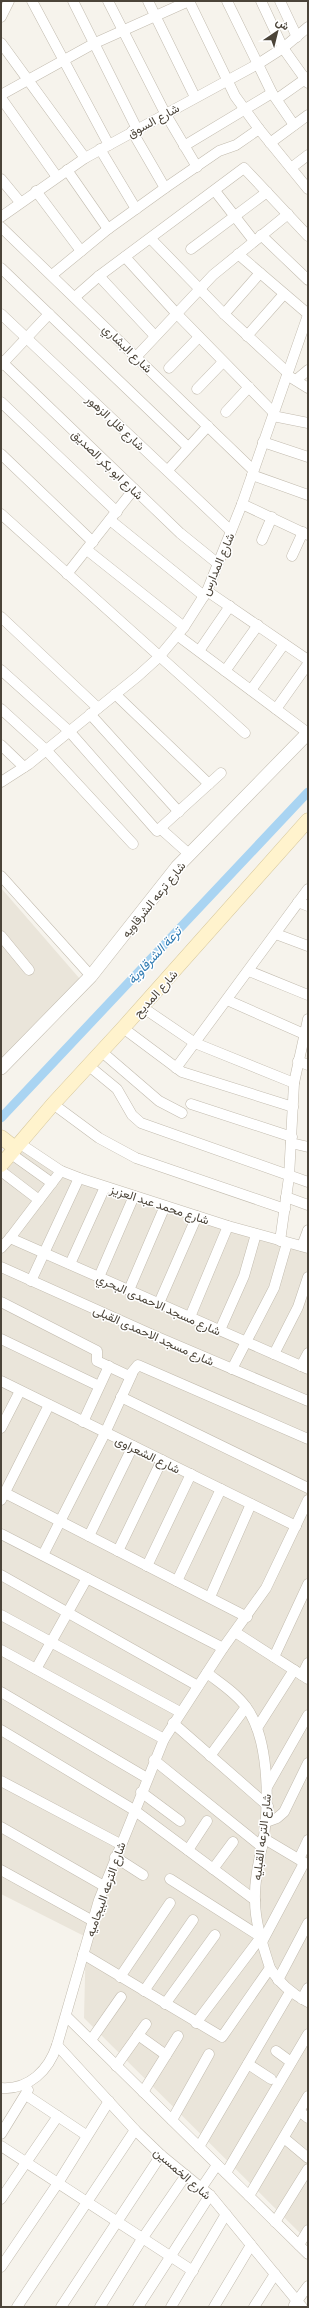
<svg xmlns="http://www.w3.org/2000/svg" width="309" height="2308" viewBox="0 0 309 2308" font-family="'Exo 2',Vazirmatn,sans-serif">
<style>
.residential{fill:#eae5da}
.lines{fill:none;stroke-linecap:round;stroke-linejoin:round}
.canal{stroke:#a9d4f2;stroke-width:9}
.minor-casing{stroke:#c2bbae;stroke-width:11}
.tertiary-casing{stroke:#c2bbae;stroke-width:14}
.secondary-casing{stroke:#d6c79b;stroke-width:15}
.minor{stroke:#fff;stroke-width:10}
.tertiary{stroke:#fff;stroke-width:13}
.secondary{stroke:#fff3cd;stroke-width:14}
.labels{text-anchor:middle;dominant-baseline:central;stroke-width:3;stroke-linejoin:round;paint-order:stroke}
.street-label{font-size:12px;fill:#4b4439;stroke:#fff}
.water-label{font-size:13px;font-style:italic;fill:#2e7ab2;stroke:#fff}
</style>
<rect width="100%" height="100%" fill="#f6f3ec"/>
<g class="residential">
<polygon points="1,888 86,986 1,1073"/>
<polygon points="13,1142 57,1173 308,1249 308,2241 84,2018 86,1937 1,1894 1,1159"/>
</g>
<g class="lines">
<polyline class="canal" points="1,1118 308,792"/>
<defs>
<g id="minor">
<polyline points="32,1 109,145"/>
<polyline points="73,1 137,129"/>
<polyline points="108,1 165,113 197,167"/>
<polyline points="148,1 195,97"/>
<polyline points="189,1 235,96 259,129 308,189"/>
<polyline points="227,1 272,93 294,125"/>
<polyline points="261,1 283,48 308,83"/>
<polyline points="280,1 297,37"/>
<polyline points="1,17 9,1"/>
<polyline points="1,43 85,158"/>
<polyline points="1,95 93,44 189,1"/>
<polyline points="1,98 57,177"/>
<polyline points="277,99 308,77"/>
<polyline points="132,131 165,188"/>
<polyline points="270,143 308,115"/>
<polyline points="184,146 272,93"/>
<polyline points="100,149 136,209"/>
<polyline points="291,168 308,155"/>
<polyline points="67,170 108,229"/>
<polyline points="1,179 20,202"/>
<polyline points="36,191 81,251"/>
<polyline points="215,191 254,241"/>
<polyline points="1,217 85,158 258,64 283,48 308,27"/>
<polyline points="1,227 253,470"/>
<polyline points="261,235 308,280"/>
<polyline points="151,239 224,314 288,373"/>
<polyline points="191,249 267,192"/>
<polyline points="238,254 308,314"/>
<polyline points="125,257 176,313 274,413"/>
<polyline points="1,268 188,447"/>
<polyline points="52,275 108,229 165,188 219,151 236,145 259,129"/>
<polyline points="99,276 155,336"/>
<polyline points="75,297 99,276 244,168 308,236"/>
<polyline points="1,314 231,531"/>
<polyline points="224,314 260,273"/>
<polyline points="247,336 284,294"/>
<polyline points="137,356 213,275 288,214"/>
<polyline points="1,361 180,533 217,563"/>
<polyline points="1,365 49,314"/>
<polyline points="169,368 199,337"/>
<polyline points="287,375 308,388"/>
<polyline points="296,380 308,370"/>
<polyline points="197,389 223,362"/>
<polyline points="1,402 117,512"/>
<polyline points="226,412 249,387"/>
<polyline points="273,416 308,423"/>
<polyline points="263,442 308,457"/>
<polyline points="1,454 93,542"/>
<polyline points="168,470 208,426"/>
<polyline points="252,475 308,495"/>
<polyline points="242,504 308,535"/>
<polyline points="1,514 245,733"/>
<polyline points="110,520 204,596"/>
<polyline points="262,540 272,517"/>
<polyline points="87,550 184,627"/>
<polyline points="292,556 303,532"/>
<polyline points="67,574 134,489"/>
<polyline points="207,591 308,660"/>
<polyline points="1,617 98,708"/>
<polyline points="177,635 308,733"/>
<polyline points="199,651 230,606"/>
<polyline points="1,670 69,731 157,831 221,773"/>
<polyline points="225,671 258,625"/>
<polyline points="251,690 284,644"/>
<polyline points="115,694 209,784"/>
<polyline points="1,709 46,750 133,844"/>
<polyline points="276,709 308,664"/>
<polyline points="90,714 179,812"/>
<polyline points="1,745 24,767"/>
<polyline points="1,782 29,764 138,676 159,657 184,627 207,591 242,504 308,315"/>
<polyline points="161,829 189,854"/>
<polyline points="1,876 91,976"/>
<polyline points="298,902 308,906"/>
<polyline points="276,934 308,946"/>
<polyline points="1,936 29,970"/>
<polyline points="249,971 308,995"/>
<polyline points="227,1000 304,1034"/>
<polyline points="142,1007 195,1043 294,1083"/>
<polyline points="123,1028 182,1072 293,1107"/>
<polyline points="102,1052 159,1101 182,1113"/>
<polyline points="298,1061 308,1065"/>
<polyline points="89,1066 117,1089 132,1115 141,1123 308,1182"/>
<polyline points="176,1068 308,889"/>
<polyline points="53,1104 99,1138 136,1158 285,1209"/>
<polyline points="191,1104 292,1137"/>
<polyline points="19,1143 61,1171 79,1178 228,1226 308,1248"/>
<polyline points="291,1143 308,1147"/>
<polyline points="10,1153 52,1183"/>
<polyline points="1,1171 39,1200"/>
<polyline points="286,1197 308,1205"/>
<polyline points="10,1238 308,1369"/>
<polyline points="280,1241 289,1177 294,1083 308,1019"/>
<polyline points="302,1246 308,1230"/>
<polyline points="1,1248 10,1238 61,1171"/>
<polyline points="70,1264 105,1187"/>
<polyline points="1,1267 155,1336 308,1401"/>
<polyline points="99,1277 134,1196"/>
<polyline points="31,1281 79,1178"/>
<polyline points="129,1290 165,1206"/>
<polyline points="1,1302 97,1351 97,1361 129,1376 138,1365 308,1439"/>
<polyline points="159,1303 197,1216"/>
<polyline points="190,1317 228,1226"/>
<polyline points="220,1330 244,1276 256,1234"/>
<polyline points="1,1339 99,1386"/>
<polyline points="274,1354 298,1307 308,1277"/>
<polyline points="301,1366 308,1353"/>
<polyline points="232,1369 274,1288 287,1243"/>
<polyline points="1,1381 296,1526"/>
<polyline points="121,1397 308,1488"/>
<polyline points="83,1422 109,1366"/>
<polyline points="1,1428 20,1391"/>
<polyline points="5,1493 247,1617"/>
<polyline points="1,1500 49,1405"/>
<polyline points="1,1534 223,1648"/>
<polyline points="89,1536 133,1446"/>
<polyline points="118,1551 162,1460"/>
<polyline points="43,1555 105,1433 132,1374"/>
<polyline points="147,1566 191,1474"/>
<polyline points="1,1575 198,1686"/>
<polyline points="177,1581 221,1489"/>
<polyline points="210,1597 251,1504"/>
<polyline points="1,1615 180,1712"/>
<polyline points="235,1632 308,1679"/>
<polyline points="1,1650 164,1739"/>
<polyline points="274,1657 308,1584"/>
<polyline points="36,1669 87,1578"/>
<path d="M207,1673c13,10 29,20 39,34 23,31 23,93 18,130 -4,20 -10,42 -9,63 0,23 8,46 15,68 9,15 22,26 38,34"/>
<polyline points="302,1675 308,1663"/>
<polyline points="1,1692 147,1778"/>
<polyline points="173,1723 268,1806"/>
<polyline points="257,1728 294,1670"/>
<polyline points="1,1730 134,1810 255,1900"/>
<polyline points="210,1756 246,1707"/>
<polyline points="154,1760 262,1847"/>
<polyline points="1,1781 120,1844"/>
<polyline points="267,1787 308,1715"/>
<polyline points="141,1792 180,1821"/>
<polyline points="266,1822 277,1818 284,1812 308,1763"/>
<polyline points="1,1827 104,1886"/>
<polyline points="263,1838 305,1863"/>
<polyline points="188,1850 207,1821"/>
<polyline points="115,1857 143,1875"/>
<polyline points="213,1869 233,1842"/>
<polyline points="1,1870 93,1921"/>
<polyline points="170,1879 261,1937 196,2023"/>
<polyline points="262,1942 303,1865 300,1857 308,1840"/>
<polyline points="83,1954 222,2037 270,1968"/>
<polyline points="120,1977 170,1903"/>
<polyline points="278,1980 308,1923"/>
<polyline points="144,1991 193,1920"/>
<polyline points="302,1999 308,1988"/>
<polyline points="165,2004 215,1935"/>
<polyline points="66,2016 308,2254"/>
<polyline points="138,2035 166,2055"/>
<polyline points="91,2040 121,1997"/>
<polyline points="57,2045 135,2130 161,2155 210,2195 302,2307"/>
<polyline points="276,2051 291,2062"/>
<polyline points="248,2064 271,2079"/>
<polyline points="116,2066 146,2024"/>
<path d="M1,2088c28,2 48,-18 56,-43l42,-145 65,-161 59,-91 43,-60 42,-88"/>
<polyline points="143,2092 178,2036"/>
<polyline points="26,2095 86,2135"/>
<polyline points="299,2111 308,2118"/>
<polyline points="172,2120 209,2054"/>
<polyline points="1,2134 28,2090"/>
<polyline points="284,2138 308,2158"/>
<polyline points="1,2146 193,2271"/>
<polyline points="199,2147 290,1992"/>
<polyline points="226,2173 308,2034"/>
<polyline points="202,2187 217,2165"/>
<polyline points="249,2196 308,2096"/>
<polyline points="1,2199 58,2116"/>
<polyline points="275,2222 308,2169"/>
<polyline points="299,2245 308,2230"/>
<polyline points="1,2267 58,2183 109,2101"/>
<polyline points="294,2305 308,2286"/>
<polyline points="17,2307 135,2130"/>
<polyline points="61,2307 161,2155"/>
<polyline points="100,2307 142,2239 186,2175"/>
<polyline points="138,2307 210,2195"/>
<polyline points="171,2307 226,2214"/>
<polyline points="214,2307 251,2245"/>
<polyline points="254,2307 275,2274"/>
</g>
<polyline id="tertiary" points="1,1068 91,976 177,867 308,733"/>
<g id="secondary">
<polyline points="1,1137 15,1148"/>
<polyline points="1,1165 53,1104 123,1028 308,820"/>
</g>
</defs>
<use href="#minor" class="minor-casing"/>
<use href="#tertiary" class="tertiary-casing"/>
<use href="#secondary" class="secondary-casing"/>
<use href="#minor" class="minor"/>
<use href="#tertiary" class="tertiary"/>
<use href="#secondary" class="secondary"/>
</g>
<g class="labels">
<g class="street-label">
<text transform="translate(153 120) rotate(-29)">شارع السوق</text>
<text transform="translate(128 348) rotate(44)">شارع البشاري</text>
<text transform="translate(116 422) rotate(43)">شارع فلل الزهور</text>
<text transform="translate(108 464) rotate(44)">شارع ابو بكر الصديق</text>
<text transform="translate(217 564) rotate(-67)">شارع المدارس</text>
<text transform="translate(153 899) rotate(-51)">شارع ترعه الشرقاويه</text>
<text transform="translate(155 993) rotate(-48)">شارع المديح</text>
<text transform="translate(160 1204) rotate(18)">شارع محمد عبد العزيز</text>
<text transform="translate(159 1304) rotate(24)">شارع مسجد الاحمدى البحري</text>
<text transform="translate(154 1335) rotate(24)">شارع مسجد الاحمدى القبلى</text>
<text transform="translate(148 1454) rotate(26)">شارع الشعراوى</text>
<text transform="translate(261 1837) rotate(-83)">شارع الترعه القبليه</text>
<text transform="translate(105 1889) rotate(-71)">شارع الترعه البيجاميه</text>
<text transform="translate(183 2173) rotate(41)">شارع الخمسين</text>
</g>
<g class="water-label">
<text transform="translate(154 955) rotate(-47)">ترعة الشرقاوية</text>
</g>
</g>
<rect width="309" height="2308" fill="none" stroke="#4b4439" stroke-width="4"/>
<g transform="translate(277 32) rotate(35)" stroke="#ffffff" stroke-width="3" paint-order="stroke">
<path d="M0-3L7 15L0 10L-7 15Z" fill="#4b4439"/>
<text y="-6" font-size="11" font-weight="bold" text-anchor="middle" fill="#4b4439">ش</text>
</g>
</svg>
